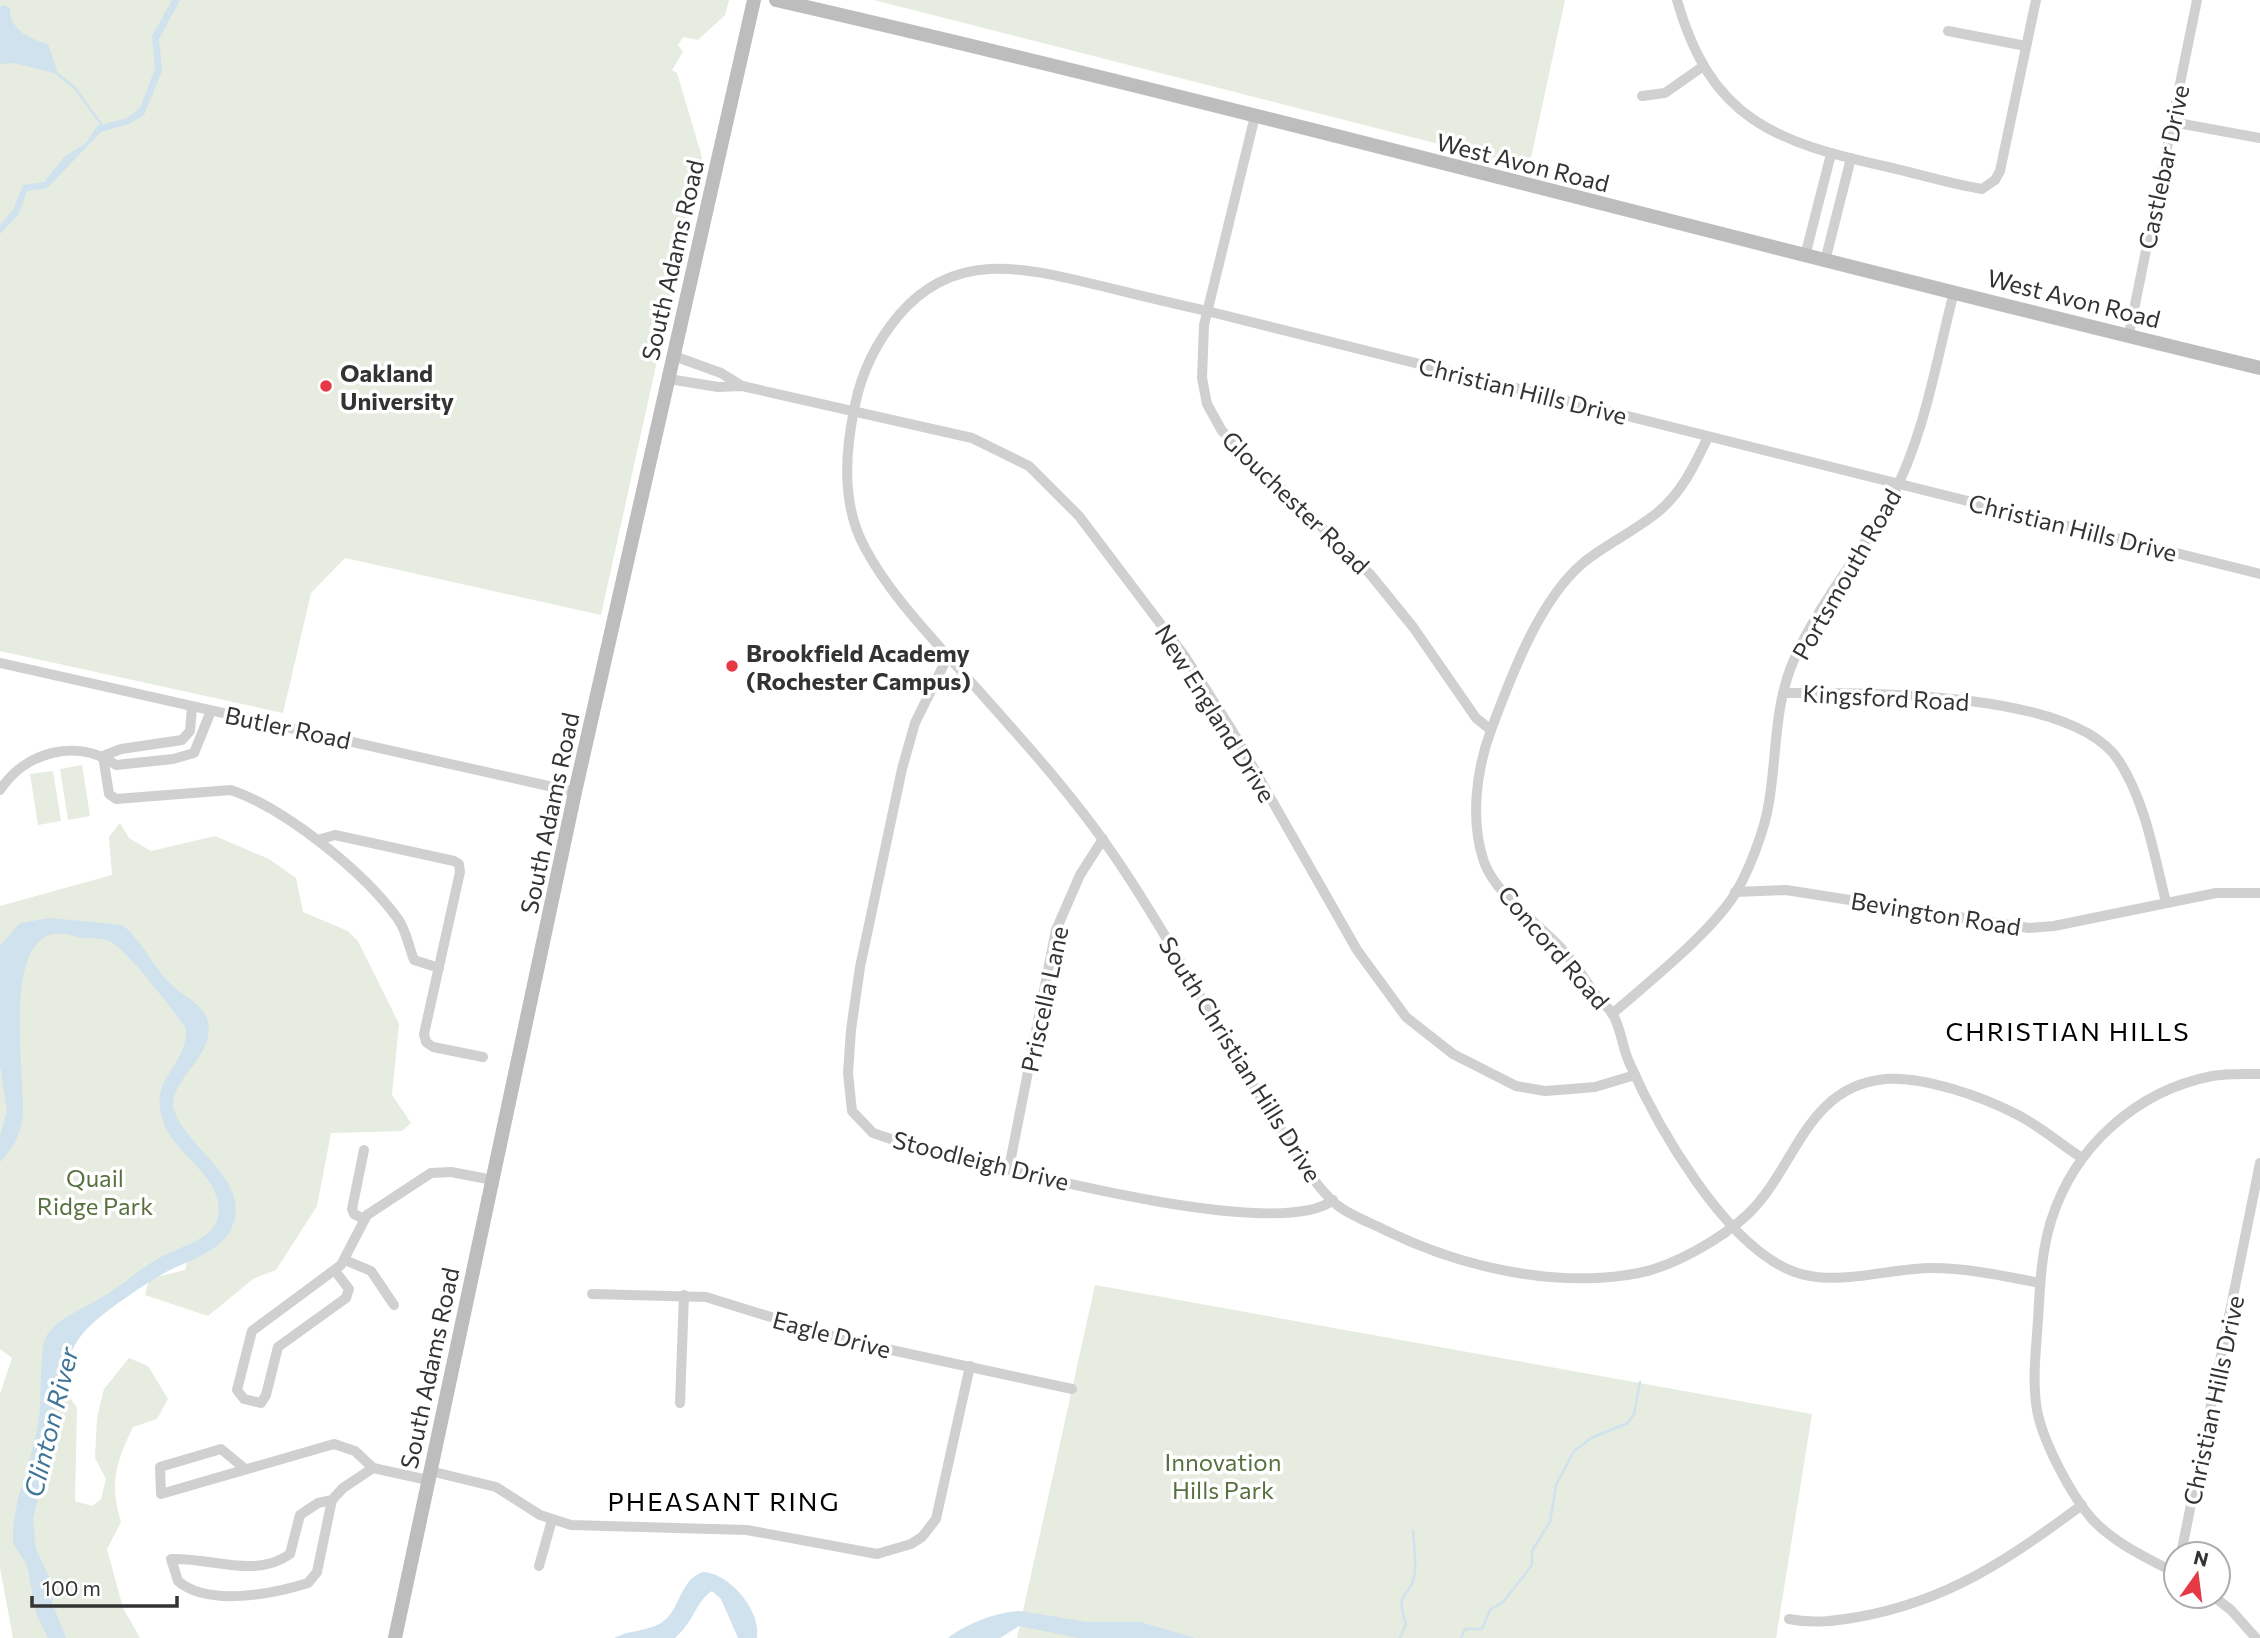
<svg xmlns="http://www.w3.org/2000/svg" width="2260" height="1638" viewBox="0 0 2260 1638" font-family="Commissioner,sans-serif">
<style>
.green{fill:#e6ecdf}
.water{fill:#cfe2ee}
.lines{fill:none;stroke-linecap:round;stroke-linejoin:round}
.stream{stroke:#cfe2ee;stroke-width:2.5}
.street{stroke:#d0d0d0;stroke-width:10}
.secondary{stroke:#bdbdbd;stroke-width:14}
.poi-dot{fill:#e63946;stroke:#fff;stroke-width:2.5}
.labels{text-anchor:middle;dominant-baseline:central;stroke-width:7;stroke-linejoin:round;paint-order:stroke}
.street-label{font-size:24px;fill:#333;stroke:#fff}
.poi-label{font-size:24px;font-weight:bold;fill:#333;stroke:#fff;text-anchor:start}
.park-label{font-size:24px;fill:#56703f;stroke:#fff}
.neighbourhood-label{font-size:26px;letter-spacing:2px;fill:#000;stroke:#fff}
.water-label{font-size:26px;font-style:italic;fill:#3f7597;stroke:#fff}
</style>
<rect width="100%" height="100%" fill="#fff"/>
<g class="green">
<polygon points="0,0 729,0 725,15 698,40 683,37 678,45 683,52 672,70 677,73 702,157 601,615 345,558 311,593 283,713 0,651"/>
<polygon points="874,0 1565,0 1529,167"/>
<polygon points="82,765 90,816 68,820 60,769"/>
<polygon points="53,771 61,821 38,825 30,774"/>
<path d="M120,823l9,15 22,13 64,-15 54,23 27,19 7,34 45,19 10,10 41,83 -7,71 19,28 -9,8 -71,2 -14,73 -41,64 -23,9 -45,37 -63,-21 4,-16 36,-9 3,-13 -14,-6 -127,112 30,45 -2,93 17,5 9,-7 5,-20 -11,-21 2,-40 7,-29 25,-31 19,8 20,33 -11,20 -24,8c-17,36 -24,55 -12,95l-14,27 16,59 17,30h-127l-13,-70v-174l12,-36 -12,-9v-443l112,-31 -3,-38z"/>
<polygon points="1095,1285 1812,1414 1776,1638 1017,1638"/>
</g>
<g class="water">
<polygon points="172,0 180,0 159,39 162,71 144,115 129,124 101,132 47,188 27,191 19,214 0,234 0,225 13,210 23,185 44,182 65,156 86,143 97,126 127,118 140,108 155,69 152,36"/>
<path d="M4,5l6,3c-1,22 20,31 38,36l10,30 -44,-11 -14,1v-57z"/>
<path d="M50,918l72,7c21,15 31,44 51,61 11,11 29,17 34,33 12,36 -41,61 -33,91 12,39 80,70 57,119 -10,22 -41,31 -61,41 -24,13 -68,42 -86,62 -28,34 -30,83 -36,125 -4,22 -11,42 -15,63l3,29 17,36 -1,18 14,35h-18l-12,-25 -9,-48 -14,-22c-2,-44 24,-90 27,-135 1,-15 0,-63 7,-73 13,-18 34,-25 52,-36 22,-12 40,-30 62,-42 16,-9 50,-17 56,-37 12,-41 -44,-65 -54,-99 -15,-46 24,-51 23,-92 -10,-16 -62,-83 -77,-88 -10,-4 -22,-2 -32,-4 -77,-28 -54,117 -54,173 0,20 -9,38 -23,52v-27l7,-24 -7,-46v-119l20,-23z"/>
<path d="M703,1572c27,1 59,40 54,66h-19l-17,-39 -9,-8c-16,10 -19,32 -37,47h-61c17,-9 38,-6 52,-19 15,-14 15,-40 37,-47z"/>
<path d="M1020,1611l67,11h53l56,16h-117l-60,-12 -19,12h-52c18,-14 49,-26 72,-27z"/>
</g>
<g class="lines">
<g class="stream">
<polyline points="58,74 75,88 101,124"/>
<path d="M1400,1638l6,-14c-12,-35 3,-24 8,-47 3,-14 0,-31 -1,-46"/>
<polyline points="1461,1638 1465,1629 1482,1629 1490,1610 1503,1602 1532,1565 1532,1551 1550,1522 1556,1485 1574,1451 1591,1438 1628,1423 1634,1414 1640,1382"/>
</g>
<g class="street">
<path d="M1677,0c34,120 98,142 211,167 31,7 62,17 94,22l13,-9 5,-9 36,-171"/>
<polyline points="1948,31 2026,46"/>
<polyline points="1642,96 1665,93 1702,67"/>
<polyline points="1255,116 1204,325 1202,378 1207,404 1222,431 1370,574 1413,627 1476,718 1491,730"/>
<polyline points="2172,122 2260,138"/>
<polyline points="1805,256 1831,154"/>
<polyline points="1825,261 1851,158"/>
<polyline points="2129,334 2197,0"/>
<polyline points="674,356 721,373 742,386"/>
<polyline points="669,379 718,387 742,386 972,438 1029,466 1079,516 1184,655 1233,732 1357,950 1406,1017 1453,1054 1516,1086 1545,1091 1571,1089 1595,1087 1635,1075"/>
<path d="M1707,439c-13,27 -25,53 -49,73 -23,19 -52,32 -75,51 -44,37 -72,114 -92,167 -15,41 -21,91 -7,132 13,34 53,60 77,86 15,16 25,34 38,51 4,5 10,9 13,14 9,14 10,34 17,49 28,64 95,182 163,209 43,17 95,-3 140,-3 36,0 72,8 108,15"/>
<path d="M948,656l-33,67 -13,46 -42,198 -9,63 -3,43 4,38 21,22 36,12c75,18 368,100 424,55"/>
<polyline points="0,663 575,792"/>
<path d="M1783,693c77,0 290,-4 336,68 27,42 35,94 47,141"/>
<path d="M103,756l6,38 7,5 115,-9c55,19 133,82 167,129 8,11 11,28 16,41l25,8"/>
<polyline points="103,756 121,749 182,740 190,731 192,707"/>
<path d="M0,790c26,-39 77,-52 116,-25l57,-6 21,-6 17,-42"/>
<polyline points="318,840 335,835 454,861 459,864 460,872 424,1034 426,1042 433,1047 483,1057"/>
<polyline points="1735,892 1786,890 2029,928 2054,926 2216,893 2260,893"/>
<path d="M1612,1014c36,-31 92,-76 119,-114 16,-23 34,-70 38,-98 8,-47 5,-95 24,-140 25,-59 68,-107 98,-163 34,-64 45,-138 63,-207"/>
<path d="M2082,1158c-22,-14 -42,-32 -66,-44 -33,-17 -92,-38 -130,-35 -81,7 -90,90 -139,136 -26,24 -73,51 -108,58 -83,16 -178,-6 -252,-42 -16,-8 -36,-15 -50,-26 -25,-21 -42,-55 -60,-82 -58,-88 -105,-183 -164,-269 -47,-68 -104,-129 -159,-191 -32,-36 -66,-72 -89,-115 -24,-44 -20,-96 -10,-143 7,-34 22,-64 44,-90 56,-66 126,-47 198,-30 37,9 73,18 110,26l1053,263"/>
<polyline points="1009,1168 1056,930 1080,875 1103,839"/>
<polyline points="364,1219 354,1214 352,1209 364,1150"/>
<polyline points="345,1260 371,1271 394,1305"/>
<polyline points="335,1271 349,1289 346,1298 278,1347 266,1395 261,1403 244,1399 237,1390 252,1331 341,1265 367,1215 431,1173 451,1172 493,1180"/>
<polyline points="592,1294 706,1297 845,1340 1072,1389"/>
<polyline points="680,1403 684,1295"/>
<polyline points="244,1468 221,1449 160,1467 161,1494 334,1444 355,1451 373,1468 428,1480"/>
<polyline points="430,1471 496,1487 540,1515 571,1525 747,1530 877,1554 911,1544 922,1537 936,1519 970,1366"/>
<path d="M332,1500l-15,72 -9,11c-35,11 -100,24 -130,-2l-7,-22c39,-2 85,20 119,-5l10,-39 18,-12 14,-3 11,-12 30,-20"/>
<polyline points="2181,1554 2260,1163"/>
<polyline points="539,1566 552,1520"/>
<path d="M2176,1573c-29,-15 -62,-30 -84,-54 -21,-24 -49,-77 -55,-109 -5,-29 -1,-60 1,-90 2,-33 3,-67 13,-99 23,-74 85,-130 161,-145 15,-3 33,-2 48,-2"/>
<polyline points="2213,1596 2231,1610 2256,1638"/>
<path d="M1789,1619c23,5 46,2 69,-2 91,-16 152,-59 224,-112"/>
</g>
<g class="secondary">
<path d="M776,0c497,114 988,249 1484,368"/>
<polyline points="395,1638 575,792 754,0"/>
</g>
</g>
<g class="poi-dot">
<circle cx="326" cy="386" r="7"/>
<circle cx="732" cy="666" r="7"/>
</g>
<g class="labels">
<g class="street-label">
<text transform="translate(1523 162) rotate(14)">West Avon Road</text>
<text transform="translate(2163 167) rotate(-78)">Castlebar Drive</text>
<text transform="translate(672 260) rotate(-77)">South Adams Road</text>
<text transform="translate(2074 298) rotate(14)">West Avon Road</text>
<text transform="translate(1523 390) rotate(14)">Christian Hills Drive</text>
<text transform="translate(1296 502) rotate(44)">Glouchester Road</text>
<text transform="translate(2073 527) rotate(14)">Christian Hills Drive</text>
<text transform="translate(1846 574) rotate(-60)">Portsmouth Road</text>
<text transform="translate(1886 697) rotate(3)">Kingsford Road</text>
<text transform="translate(1216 713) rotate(58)">New England Drive</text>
<text transform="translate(288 727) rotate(12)">Butler Road</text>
<text transform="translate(549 813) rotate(-78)">South Adams Road</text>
<text transform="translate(1936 913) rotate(9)">Bevington Road</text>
<text transform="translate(1554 947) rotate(49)">Concord Road</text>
<text transform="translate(1044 999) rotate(-78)">Priscella Lane</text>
<text transform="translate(1241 1059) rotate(58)">South Christian Hills Drive</text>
<text transform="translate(981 1160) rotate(14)">Stoodleigh Drive</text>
<text transform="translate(832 1334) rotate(15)">Eagle Drive</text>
<text transform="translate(429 1368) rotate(-78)">South Adams Road</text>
<text transform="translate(2213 1400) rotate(-78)">Christian Hills Drive</text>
</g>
<g class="poi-label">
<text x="340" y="372">Oakland<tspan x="340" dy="28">University</tspan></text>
<text x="746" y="652">Brookfield Academy<tspan x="746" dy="28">(Rochester Campus)</tspan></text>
</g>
<g class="park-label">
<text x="95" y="1177">Quail<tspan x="95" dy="28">Ridge Park</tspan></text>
<text x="1223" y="1461">Innovation<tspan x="1223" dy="28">Hills Park</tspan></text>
</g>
<g class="neighbourhood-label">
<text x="2068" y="1030">CHRISTIAN HILLS</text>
<text x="724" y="1500">PHEASANT RING</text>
</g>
<g class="water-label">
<text transform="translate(50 1422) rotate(-76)">Clinton River</text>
</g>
</g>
<g transform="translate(2197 1575) rotate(14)"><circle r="33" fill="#ffffff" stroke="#adadad" stroke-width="2"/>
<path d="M0-5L12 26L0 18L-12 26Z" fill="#e63946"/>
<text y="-10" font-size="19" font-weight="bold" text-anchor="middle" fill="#333333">N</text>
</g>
<path d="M32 1596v10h145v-10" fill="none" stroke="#333333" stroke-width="3.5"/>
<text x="42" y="1596" font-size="21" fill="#333333" stroke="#ffffff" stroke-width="5" paint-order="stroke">100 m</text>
</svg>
